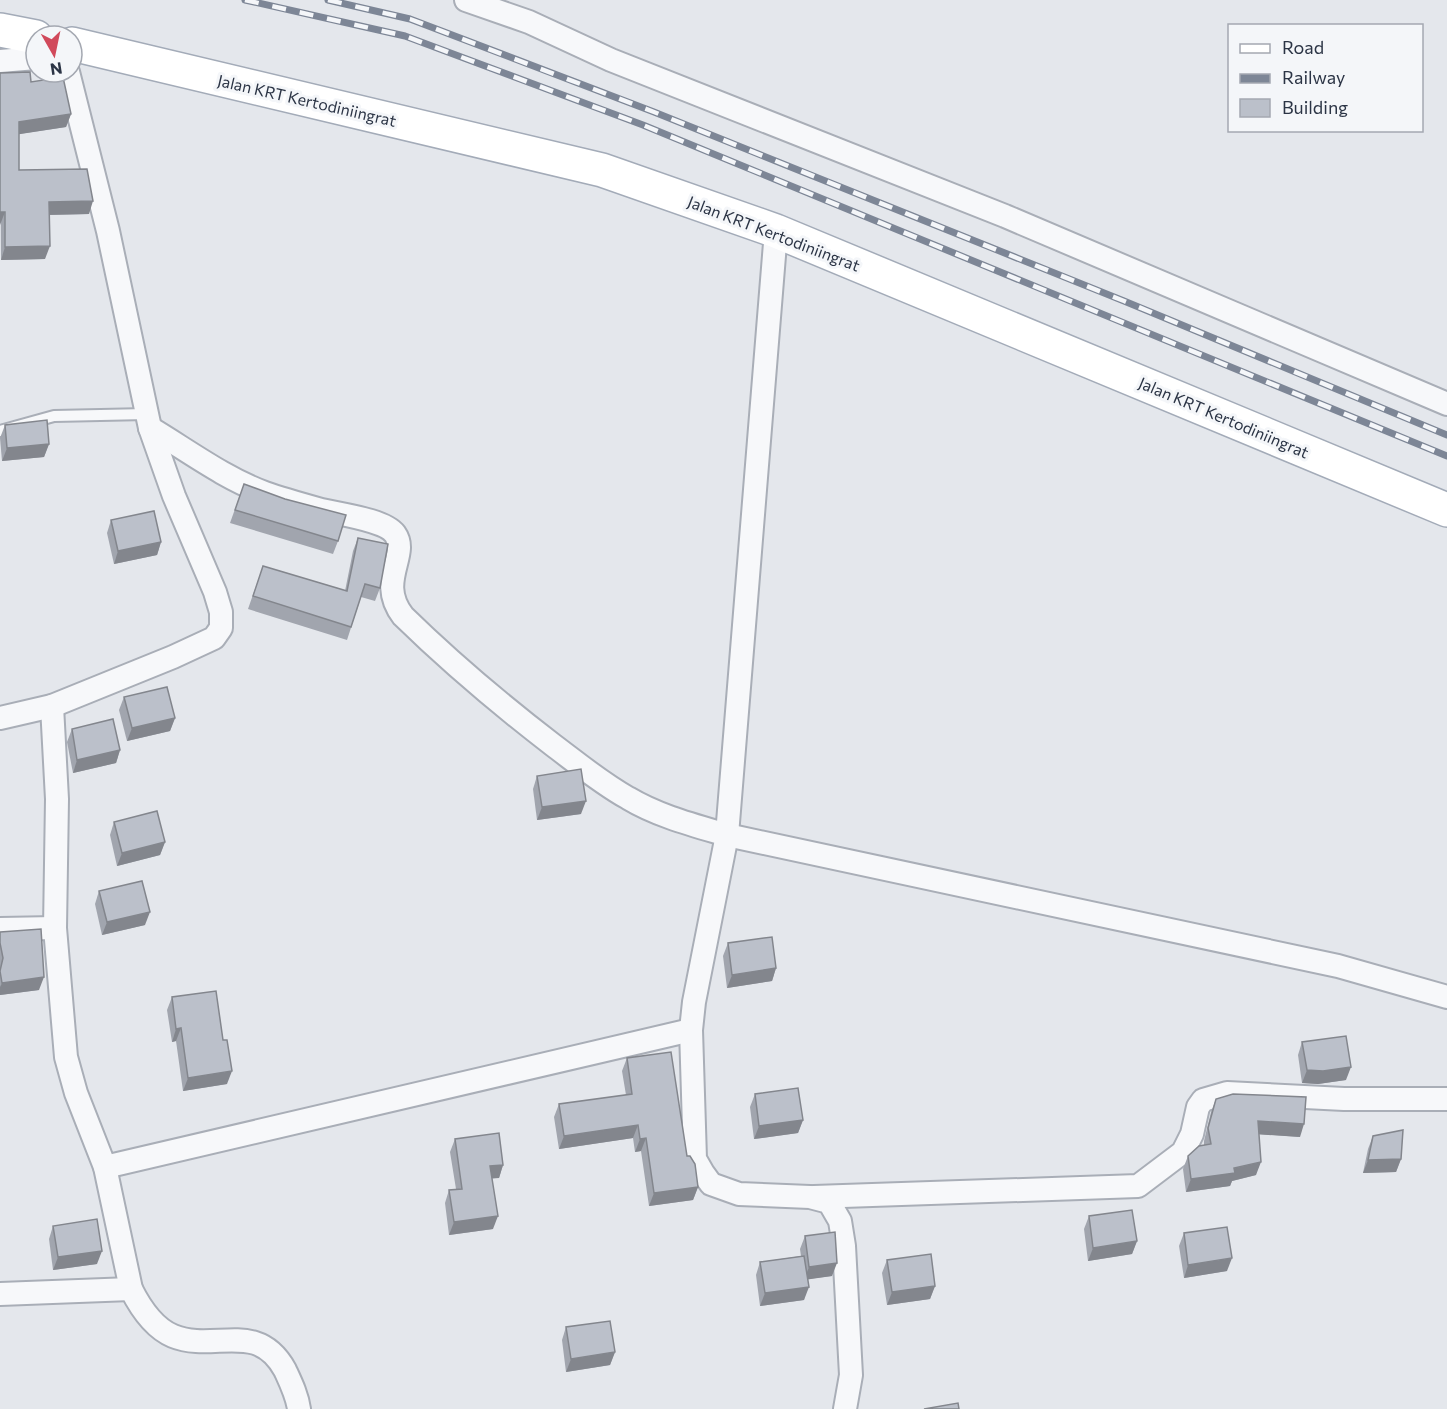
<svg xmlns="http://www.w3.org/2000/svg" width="1447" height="1409" viewBox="0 0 1447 1409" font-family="Commissioner,sans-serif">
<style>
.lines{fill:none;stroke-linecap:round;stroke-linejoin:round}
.service-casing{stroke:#a9aeb7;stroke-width:14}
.minor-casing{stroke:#a9aeb7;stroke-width:26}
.primary-casing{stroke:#a3abb8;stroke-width:36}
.service{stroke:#f7f8fa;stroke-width:10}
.minor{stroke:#f7f8fa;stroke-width:22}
.primary{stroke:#fff;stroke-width:33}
.rail-casing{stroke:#7d8696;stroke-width:7}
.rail{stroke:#f4f6f9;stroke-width:4.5;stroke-dasharray:14;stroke-linecap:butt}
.wall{fill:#a1a5ae}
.shaded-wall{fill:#83868d}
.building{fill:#bbc0ca;stroke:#83868d;stroke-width:1.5}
.labels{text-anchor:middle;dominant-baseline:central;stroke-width:6;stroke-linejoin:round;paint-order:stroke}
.street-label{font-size:16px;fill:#2b3445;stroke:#f4f6f9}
</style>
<rect width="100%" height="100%" fill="#e4e7ec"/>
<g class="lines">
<defs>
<polyline id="service" points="0,431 54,416 147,414"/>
<g id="minor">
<polyline points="466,0 529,22 611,60 1005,216 1447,404"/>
<polyline points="0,61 36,58"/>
<polyline points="776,231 727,835 694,1002 691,1030 695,1159 703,1173 711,1184 739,1194 810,1197 829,1202 840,1221 844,1246 851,1375 845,1409"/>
<path d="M150,428c37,22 74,50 115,65 17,6 35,11 53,16 18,5 66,10 77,25 15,21 -19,47 8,82 47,46 98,89 150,129 24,18 48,38 75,53 30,18 65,27 99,37l611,131 109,31"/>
<path d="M52,706l5,93 -2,129 11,129 10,36 29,74 26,122c9,18 23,39 42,47 41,17 84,-17 112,34 6,13 12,25 14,39"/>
<polyline points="0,718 52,706 173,657 214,638 221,628 221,612 215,592 174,496 150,428 108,231 68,72"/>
<polyline points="0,929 55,928"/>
<polyline points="105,1167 691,1030"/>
<polyline points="814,1197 1138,1186 1183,1152 1192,1134 1198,1107 1203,1100 1227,1093 1344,1099 1447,1099"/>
<polyline points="0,1294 131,1289"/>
</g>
<g id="primary">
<polyline points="0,30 36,37"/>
<polyline points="72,44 602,170 776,231 1447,510"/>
</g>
</defs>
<use href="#service" class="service-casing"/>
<use href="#minor" class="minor-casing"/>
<use href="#primary" class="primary-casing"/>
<use href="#service" class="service"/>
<use href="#minor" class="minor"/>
<use href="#primary" class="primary"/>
<defs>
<g id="rail">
<polyline points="245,0 405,36 643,125 1447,456"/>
<polyline points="328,0 410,19 654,112 1124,301 1447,435"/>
</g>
</defs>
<use href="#rail" class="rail-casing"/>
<use href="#rail" class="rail"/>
</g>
<g class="wall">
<polygon points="0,73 31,82 71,114 66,127 19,134 19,170 89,214 49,215 45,259 1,260"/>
<polygon points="5,425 49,444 44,457 2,461 0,438"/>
<polygon points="244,484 338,541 333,554 230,523"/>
<polygon points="111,520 161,542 157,555 114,564 107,533"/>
<polygon points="358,538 380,588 375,601 361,597 347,640 248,609 263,566 345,591 353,551"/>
<polygon points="124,697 175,718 170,731 127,741 119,710"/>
<polygon points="72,729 120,750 116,763 73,773 67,742"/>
<polygon points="537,776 581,814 537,820 533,789"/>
<polygon points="114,822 165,842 160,855 117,866 110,835"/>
<polygon points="99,891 145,925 102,935 95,904"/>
<polygon points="0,932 39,990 0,995"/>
<polygon points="728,943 776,968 772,981 727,988 723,956"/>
<polygon points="172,997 227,1084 183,1091 176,1041 172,1042 167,1010"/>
<polygon points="1302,1042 1346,1080 1318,1084 1302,1083 1298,1055"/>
<polygon points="627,1058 687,1156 698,1187 693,1200 649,1206 641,1151 635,1152 633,1138 559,1149 554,1117 559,1104 626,1095 622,1071"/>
<polygon points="755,1094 803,1120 798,1133 754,1139 750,1107"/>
<polygon points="1216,1099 1300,1137 1259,1134 1256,1175 1232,1181 1230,1186 1186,1192 1183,1169 1188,1156 1204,1145 1204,1141 1211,1112"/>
<polygon points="1373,1136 1401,1159 1396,1172 1363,1173 1368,1149"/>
<polygon points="455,1139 503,1165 499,1178 492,1178 493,1229 449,1235 445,1203 449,1190 456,1189 450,1152"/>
<polygon points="1089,1216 1137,1241 1132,1254 1088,1261 1084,1229"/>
<polygon points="53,1226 97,1264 53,1270 49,1239"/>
<polygon points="1184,1233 1227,1271 1184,1278 1179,1246"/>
<polygon points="805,1236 832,1276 808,1279 804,1300 760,1306 756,1275 760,1262 801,1256 800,1249"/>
<polygon points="887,1260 935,1286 930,1299 887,1305 882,1273"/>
<polygon points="566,1327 615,1352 610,1365 566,1372 562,1340"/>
</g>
<g class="shaded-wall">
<polygon points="71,114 66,127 14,135 19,122"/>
<polygon points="93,201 89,214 44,215 49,202"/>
<polygon points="0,212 5,212 0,225"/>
<polygon points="50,246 45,259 1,260 5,247"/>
<polygon points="49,444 44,457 2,461 7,448"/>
<polygon points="161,542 157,555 114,564 118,551"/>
<polygon points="175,718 170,731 127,741 132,728"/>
<polygon points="120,750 116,763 73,773 77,760"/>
<polygon points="586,801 581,814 537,820 542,807"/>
<polygon points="165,842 160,855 117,866 122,853"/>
<polygon points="150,912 145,925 102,935 107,922"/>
<polygon points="776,968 772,981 727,988 732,975"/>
<polygon points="44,977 39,990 0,995 0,987 2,983"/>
<polygon points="181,1028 176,1041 172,1042 176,1029"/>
<polygon points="1351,1067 1346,1080 1318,1084 1302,1083 1307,1070"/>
<polygon points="232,1071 227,1084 183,1091 188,1078"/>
<polygon points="803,1120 798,1133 754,1139 759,1126"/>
<polygon points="1258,1121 1304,1124 1300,1137 1253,1134"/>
<polygon points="638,1125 633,1138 559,1149 564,1136"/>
<polygon points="646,1138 641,1151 635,1152 640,1139"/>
<polygon points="1401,1159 1396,1172 1363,1173 1368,1160"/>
<polygon points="1261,1162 1256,1175 1232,1181 1230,1186 1186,1192 1191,1179"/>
<polygon points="503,1165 499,1178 486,1179 490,1166"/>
<polygon points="698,1187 693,1200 649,1206 654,1193"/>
<polygon points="498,1216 493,1229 449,1235 454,1222"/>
<polygon points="1137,1241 1132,1254 1088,1261 1093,1248"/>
<polygon points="102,1251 97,1264 53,1270 58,1257"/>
<polygon points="1232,1258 1227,1271 1184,1278 1188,1265"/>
<polygon points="837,1263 832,1276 804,1280 809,1267"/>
<polygon points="935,1286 930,1299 887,1305 892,1292"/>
<polygon points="809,1287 804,1300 760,1306 765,1293"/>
<polygon points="615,1352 610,1365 566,1372 571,1359"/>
</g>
<g class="building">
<polygon points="30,72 31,82 63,77 71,114 19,122 19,170 87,169 93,201 49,202 50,246 5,247 5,212 0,212 0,73"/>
<polygon points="47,420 49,444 7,448 5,425"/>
<polygon points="244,484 285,499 346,515 338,541 235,510"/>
<polygon points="154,511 161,542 118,551 111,520"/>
<polygon points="358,538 388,544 380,588 365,584 351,627 253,596 263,566 347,591"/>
<polygon points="167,687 175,718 132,728 124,697"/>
<polygon points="113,719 120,750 77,760 72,729"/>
<polygon points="581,769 586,801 542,807 537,776"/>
<polygon points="157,811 165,842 122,853 114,822"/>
<polygon points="142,881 150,912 107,922 99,891"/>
<polygon points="41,929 44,977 2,983 0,971 3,958 0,943 0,932"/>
<polygon points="772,937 776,968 732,975 728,943"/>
<polygon points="216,991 223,1040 227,1040 232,1071 188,1078 181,1028 176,1029 172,997"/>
<polygon points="1346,1036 1351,1067 1323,1071 1307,1070 1302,1042"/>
<polygon points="671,1052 687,1156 690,1156 695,1164 698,1187 654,1193 646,1138 640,1139 638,1125 564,1136 559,1104 632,1094 627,1058"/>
<polygon points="798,1088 803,1120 759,1126 755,1094"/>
<polygon points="1233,1094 1306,1097 1304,1124 1258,1121 1261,1162 1234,1168 1235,1173 1191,1179 1188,1156 1199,1146 1211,1144 1208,1128 1216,1099"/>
<polygon points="1403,1130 1401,1159 1368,1160 1373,1136"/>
<polygon points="499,1133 503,1165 490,1166 498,1216 454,1222 449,1190 462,1189 455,1139"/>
<polygon points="1132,1210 1137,1241 1093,1248 1089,1216"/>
<polygon points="97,1219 102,1251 58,1257 53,1226"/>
<polygon points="1227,1227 1232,1258 1188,1265 1184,1233"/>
<polygon points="835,1232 837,1263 809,1267 805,1236"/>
<polygon points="931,1254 935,1286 892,1292 887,1260"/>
<polygon points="804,1256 809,1287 765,1293 760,1262"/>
<polygon points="610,1321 615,1352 571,1359 566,1327"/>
<polygon points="958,1403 959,1409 924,1409"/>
</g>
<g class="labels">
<g class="street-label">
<text transform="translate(307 100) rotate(13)">Jalan KRT Kertodiniingrat</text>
<text transform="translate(774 233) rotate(21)">Jalan KRT Kertodiniingrat</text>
<text transform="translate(1224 417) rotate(23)">Jalan KRT Kertodiniingrat</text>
</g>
</g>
<rect x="1228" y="24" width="195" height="108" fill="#f4f6f9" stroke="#a4a8b1" stroke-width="1.5"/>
<rect x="1240" y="44" width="30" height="9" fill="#ffffff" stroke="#a4a8b1" stroke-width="1.5"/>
<text x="1282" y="54" font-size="18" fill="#2b3445">Road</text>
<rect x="1240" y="74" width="30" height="9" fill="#7d8696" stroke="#a4a8b1" stroke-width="1.5"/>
<text x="1282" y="84" font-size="18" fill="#2b3445">Railway</text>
<rect x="1240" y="99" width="30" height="18" fill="#bbc0ca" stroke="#a4a8b1" stroke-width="1.5"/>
<text x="1282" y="114" font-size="18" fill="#2b3445">Building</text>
<g transform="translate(54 54) rotate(171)"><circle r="28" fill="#f4f6f9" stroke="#a4a8b1" stroke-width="1.5"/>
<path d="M0-4.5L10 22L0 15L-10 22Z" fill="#d1495b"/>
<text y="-9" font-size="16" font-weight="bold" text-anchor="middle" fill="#2b3445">N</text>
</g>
</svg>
